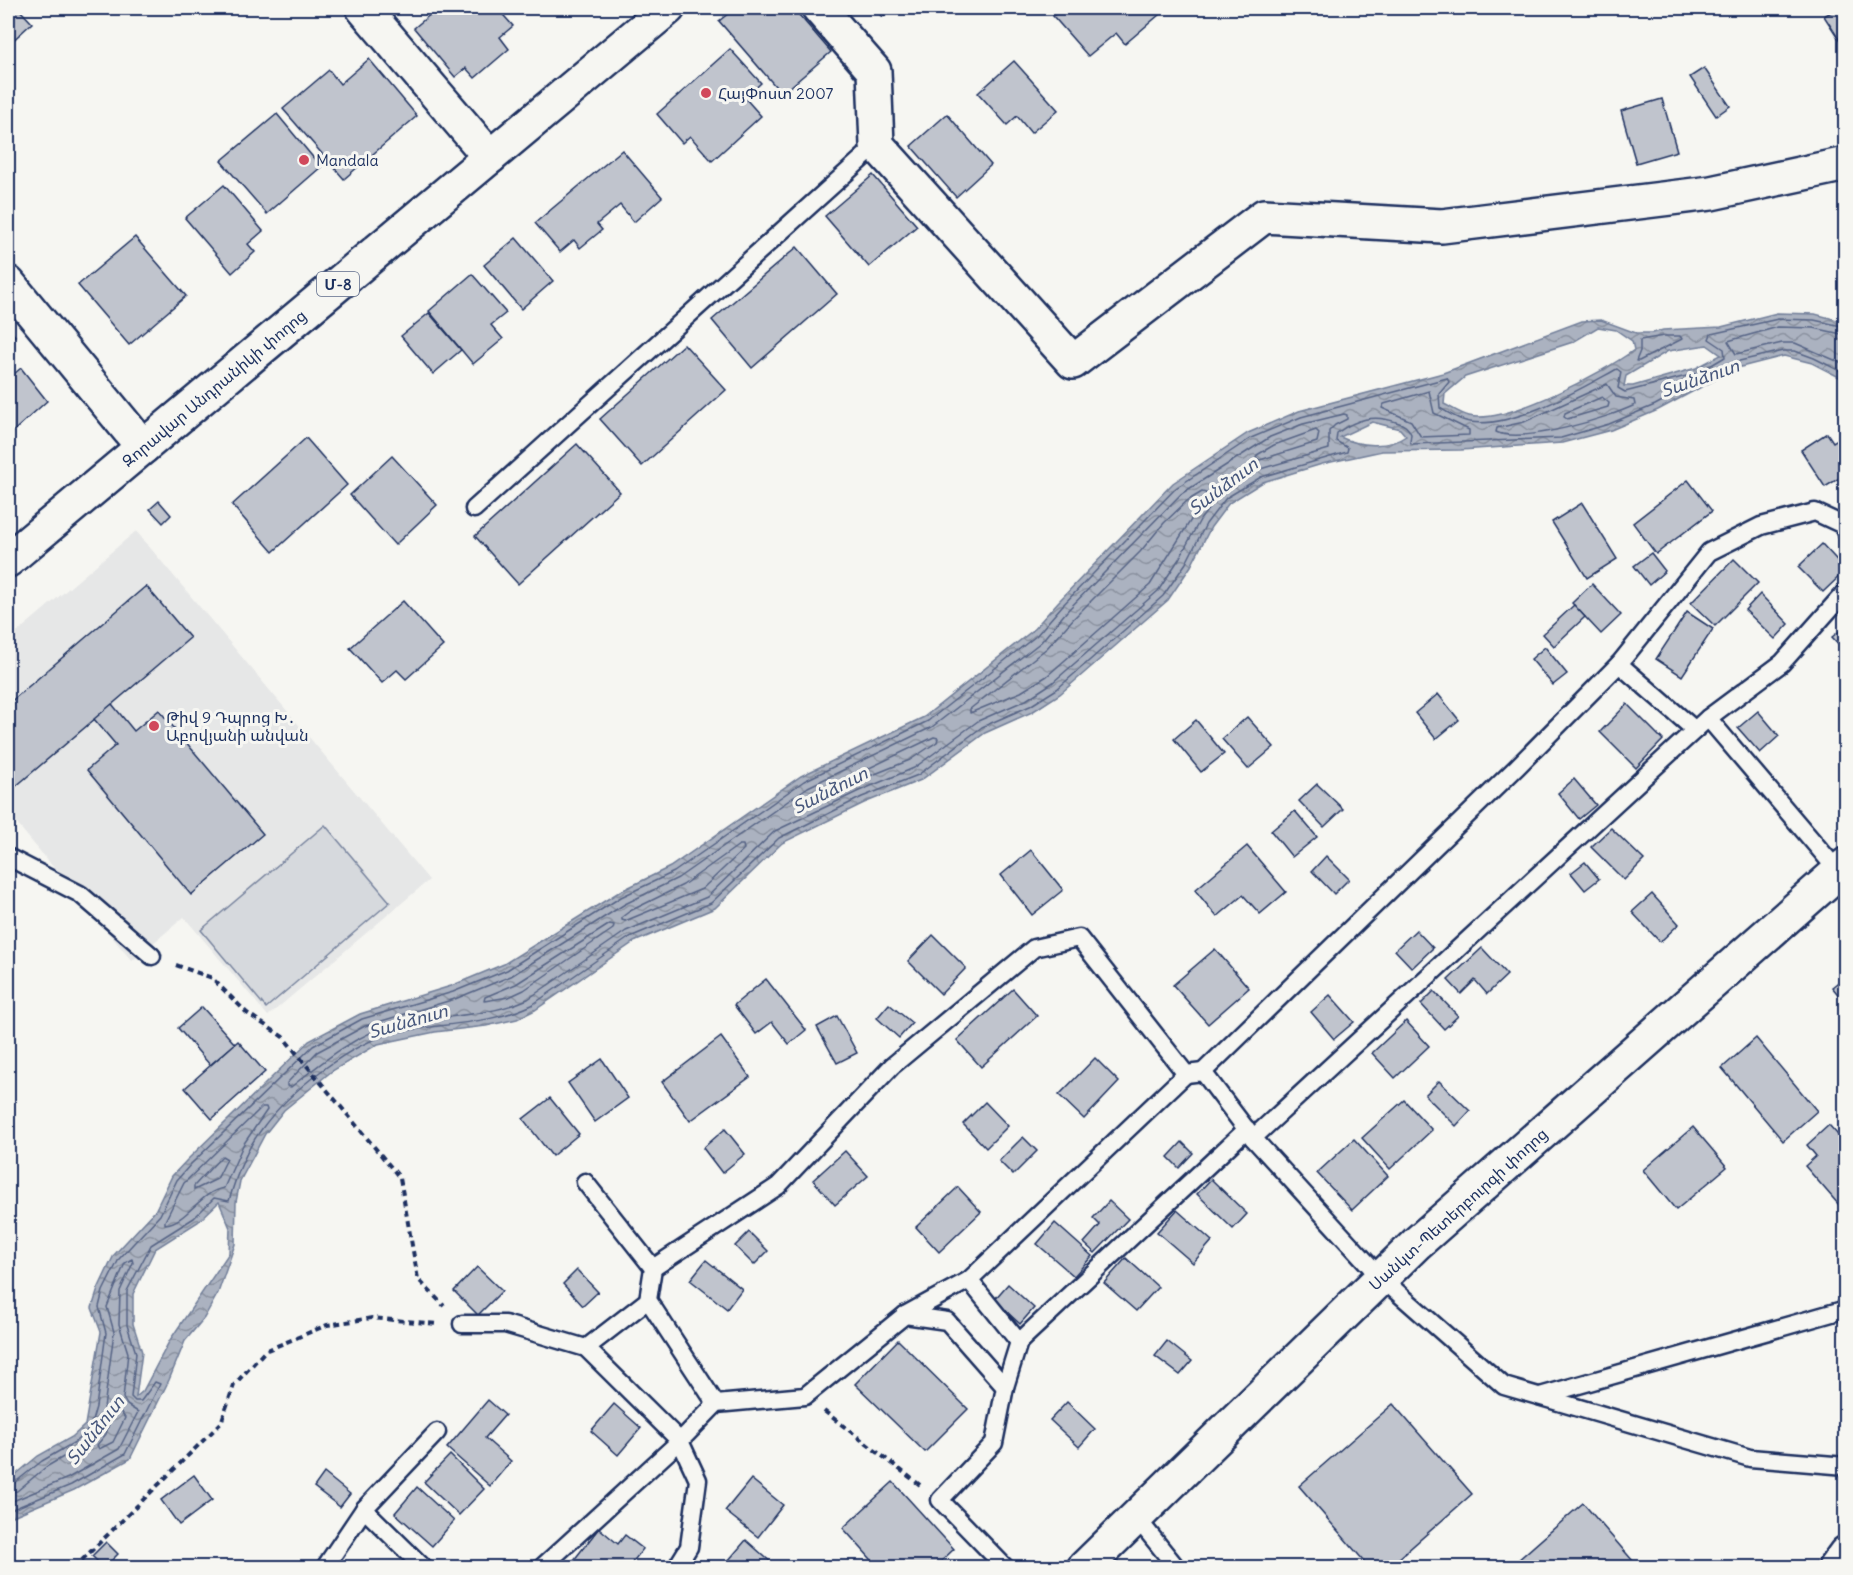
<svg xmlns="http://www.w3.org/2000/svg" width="1853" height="1575" viewBox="0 0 1853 1575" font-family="Delius,'Noto Sans Armenian',sans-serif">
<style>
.built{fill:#e6e7e7}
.pitch{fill:#d6d9dd;stroke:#78849e;stroke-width:1.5}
.water{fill:url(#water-waves);stroke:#717e99;stroke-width:1.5;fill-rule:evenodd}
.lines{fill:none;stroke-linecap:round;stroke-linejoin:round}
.shore{stroke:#556385;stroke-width:1.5}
.building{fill:#c0c4cd;stroke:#1b2f5e;stroke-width:1.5}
.service-casing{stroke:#1b2f5e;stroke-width:21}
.minor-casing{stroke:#1b2f5e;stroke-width:38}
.tertiary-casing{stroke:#1b2f5e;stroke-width:38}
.trunk-casing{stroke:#1b2f5e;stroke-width:38}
.path{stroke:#1b2f5e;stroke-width:4;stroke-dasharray:6 4.5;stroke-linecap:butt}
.service{stroke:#f6f6f2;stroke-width:16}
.minor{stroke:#f6f6f2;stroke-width:33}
.tertiary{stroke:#f6f6f2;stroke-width:33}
.trunk{stroke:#f6f6f2;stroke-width:33}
.poi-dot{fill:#d1495b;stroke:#f6f6f2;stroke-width:2}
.labels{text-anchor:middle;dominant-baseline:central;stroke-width:6;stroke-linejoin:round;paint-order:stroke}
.shield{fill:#f6f6f2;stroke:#5d6b8a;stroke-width:1.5}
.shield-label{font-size:15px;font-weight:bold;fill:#1b2f5e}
.poi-label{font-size:16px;fill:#1b2f5e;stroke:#f6f6f2;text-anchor:start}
.street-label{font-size:16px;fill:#1b2f5e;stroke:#f6f6f2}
.water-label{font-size:18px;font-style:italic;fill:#46567b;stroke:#f6f6f2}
</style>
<defs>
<pattern id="water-waves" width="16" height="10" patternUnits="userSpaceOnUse" patternTransform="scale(1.5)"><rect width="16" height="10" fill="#abb2c0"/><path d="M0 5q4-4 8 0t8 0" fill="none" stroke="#8a919f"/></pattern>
</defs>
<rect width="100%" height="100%" fill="#f6f6f2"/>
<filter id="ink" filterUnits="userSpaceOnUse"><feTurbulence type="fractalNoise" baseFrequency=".0167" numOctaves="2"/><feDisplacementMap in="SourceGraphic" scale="12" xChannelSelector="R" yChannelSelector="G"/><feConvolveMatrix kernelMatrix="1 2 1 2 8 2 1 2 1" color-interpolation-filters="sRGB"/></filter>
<g filter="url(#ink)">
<polygon class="built" points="136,531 429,880 268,1016 184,917 132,961 8,813 8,640"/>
<polygon class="pitch" points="325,825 390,902 266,1008 201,930"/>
<path class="water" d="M1777,313l38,1 30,8v58l-33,-17 -28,-7 -47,12 -79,42 -47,20 -49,13 -101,7 -79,1 -60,13 -59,18 -34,21 -18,24 -20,39 -23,34 -108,94 -28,18 -47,21 -64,47 -57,23 -82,40 -67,65 -81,34 -99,68 -18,9 -31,7 -51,6 -57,12 -46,27 -48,39 -19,24 -25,47 -4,21 -1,42 -17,49 -14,25 -19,23 -16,39 -39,79 -56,31 -66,28v-37l30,-25 34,-19 13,-12 16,-93 -9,-24 6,-19 16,-34 41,-44 17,-35 15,-16 122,-119 51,-27 91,-28 53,-22 115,-72 51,-25 131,-91 123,-59 108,-86 26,-29 115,-119 75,-50 51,-22 144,-38 139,-52 19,-1 35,13h17l10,-3 58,-3zM1598,327l18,3 16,11 2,9c-30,22 -128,75 -165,66 -8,-2 -17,-8 -25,-12l1,-10 20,-17 108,-35zM1707,345l14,10 -25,13 -63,18h-9l2,-10 42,-25zM1372,422l28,7 6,7c-18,13 -47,10 -66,1zM219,1202l11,26 -1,25 -59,87 -27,51 -7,6 6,-45 -9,-28v-30l22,-45 43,-27z"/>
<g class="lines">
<g class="shore">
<polyline points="1846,335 1814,328 1778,327 1728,341 1736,354 1782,343 1795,343 1846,365"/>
<polygon points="1664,336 1680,336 1682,339 1639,361 1636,361 1640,351 1640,340"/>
<path d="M1607,384l9,13 18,3 1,5c-27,13 -112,39 -139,27l1,-4 27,-6z"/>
<polygon points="1429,391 1434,413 1469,430 1469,435 1421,437 1411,421 1382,408 1384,404"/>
<polygon points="1602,397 1609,403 1608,407 1567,419 1564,417 1565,413"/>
<path d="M1344,414l3,1v4l-12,6 -6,6v18l-72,21 -36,22 -21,28 -21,39 -21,32 -106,92 -26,17 -48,21 -64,47 -55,23 -84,40 -68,66 -81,34 -98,68c-42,19 -90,16 -135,26 -39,10 -72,38 -102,62l-4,-1v-3l30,-31 48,-26 90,-27 56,-23 114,-72 53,-26 130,-91 124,-60 109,-85 26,-31 114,-117 89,-57 33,-13z"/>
<polygon points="1316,430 1319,433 1317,442 1260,460 1256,458 1257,455 1274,445"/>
<polygon points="1202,492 1206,493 1206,496 1150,585 1047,676 1021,692 970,713 970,709 1047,648 1074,618 1140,552 1164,523 1187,501"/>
<polygon points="934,737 938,738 937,742 910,760 855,782 811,805 800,806 801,803 813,795"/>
<polygon points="739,845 743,845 744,849 702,889 625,921 622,920 622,917 630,911 683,885"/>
<polygon points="610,924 614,925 613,929 524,990 509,997 484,1001 485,997 516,984"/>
<path d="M262,1107h4l1,3 -24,35 -19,43c-25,4 -36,34 -59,36v-3l19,-38z"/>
<polygon points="222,1156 227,1159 217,1179 194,1190 194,1186"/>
<polygon points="117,1407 125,1418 113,1442 99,1449 97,1445 106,1434 113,1409"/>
<path d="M8,1485l5,-1 29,-23 33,-19 15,-14 6,-21 10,-74 -7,-26 4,-16 16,-32 41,-44 17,-35 14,-16 122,-118 49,-27 91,-27 54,-22 114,-73 53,-25 130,-91 124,-60 108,-85 26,-30 114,-118 75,-50 50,-21 146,-39 2,4 -10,12 1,14c8,5 20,13 30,14 43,7 110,-33 147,-53l4,3 -3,16 7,4 73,-19 27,-16 -1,-8 -15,-10 2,-5 67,-15 36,1 32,7"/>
<polyline points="8,1493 17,1491 46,1467 79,1448 97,1432 104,1408 114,1332 107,1307 125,1263 132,1259 133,1263 120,1291 119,1324 128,1353 123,1398 127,1405 138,1412 119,1449 68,1478 8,1503"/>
<path d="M8,1511l63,-26 54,-31 35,-70 -5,-2 -14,19h-6l-4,-4 5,-44 -9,-28v-34l24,-46 43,-27 20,-20 15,3c7,-25 16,-50 32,-71 27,-38 90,-88 136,-98 45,-9 93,-7 135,-27l98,-68 81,-34 68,-65 83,-41 56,-22 64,-48 48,-21 27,-17 106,-93 23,-33 20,-39 20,-26 35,-21 86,-25 1,-4 -12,-7 1,-8c19,-14 37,-19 59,-11 8,2 12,5 15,12l-1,8 2,2 149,-6 48,-14 46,-19 80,-43 48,-11h12l19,7 32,16"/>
</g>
</g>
<g class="building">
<polygon points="8,8 18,8 32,23 8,45"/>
<polygon points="438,8 497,8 513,26 500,37 509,49 475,78 466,68 455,77 414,28"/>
<polygon points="735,8 793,8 831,52 782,94 719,21"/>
<polygon points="874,8 894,8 882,17"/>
<polygon points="1063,8 1167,8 1125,44 1116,33 1088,56 1053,16"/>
<polygon points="1838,8 1846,8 1846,50 1824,16"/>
<polygon points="730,49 761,83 745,98 761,116 712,161 690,136 682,143 657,114"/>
<polygon points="369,59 417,116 344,179 283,109 329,70 340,84"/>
<polygon points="1014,61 1058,110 1031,133 1017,116 1007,125 978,93"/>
<polygon points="1704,68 1730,106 1716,116 1690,77"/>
<polygon points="1662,99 1677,151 1636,163 1621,111"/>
<polygon points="277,114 321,167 267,214 221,161"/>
<polygon points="947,114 991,165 956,197 911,146"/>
<polygon points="622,150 662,197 634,222 620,205 597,224 602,230 580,248 574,240 560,252 535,223"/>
<polygon points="873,175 917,226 869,267 825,216"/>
<polygon points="224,185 263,231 248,244 255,252 232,273 185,218"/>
<polygon points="135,237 186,296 129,345 78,285"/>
<polygon points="516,238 553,281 521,309 484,265"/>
<polygon points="797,247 837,294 752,368 712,320"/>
<polygon points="472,274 506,313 491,325 503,339 473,364 429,311"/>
<polygon points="429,313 461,350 433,374 401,336"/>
<polygon points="8,327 15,336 8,342"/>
<polygon points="684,344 726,390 642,466 600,419"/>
<polygon points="21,368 47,401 8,436 8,379"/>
<polygon points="1827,433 1833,442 1846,434 1846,474 1825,487 1801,450"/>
<polygon points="306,438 347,485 273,552 232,505"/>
<polygon points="577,444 620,492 518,584 475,536"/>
<polygon points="392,456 437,505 395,545 350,495"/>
<polygon points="1688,480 1712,511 1656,554 1633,523"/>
<polygon points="159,501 171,515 163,523 150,509"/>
<polygon points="1582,503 1617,559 1587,578 1552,522"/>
<polygon points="1822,544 1846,570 1823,592 1798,567"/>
<polygon points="1651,553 1665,571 1649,585 1634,566"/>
<polygon points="1734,559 1758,583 1715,626 1691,603"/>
<polygon points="1592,584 1621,615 1601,634 1572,603"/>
<polygon points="146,586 190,638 8,793 8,704"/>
<polygon points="1760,594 1789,624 1775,639 1745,610"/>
<polygon points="403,601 443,646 406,679 397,670 382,683 350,648"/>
<polygon points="1574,605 1585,617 1554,646 1543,634"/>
<polygon points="1687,612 1713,629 1682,676 1656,659"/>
<polygon points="1846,626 1846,652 1832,637"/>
<polygon points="1545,647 1567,674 1553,685 1531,659"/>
<polygon points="1438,694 1459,720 1436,739 1415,713"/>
<polygon points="112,704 134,731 159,710 263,834 191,895 87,770 116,745 94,719"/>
<polygon points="1627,704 1663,740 1636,768 1600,732"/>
<polygon points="1758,711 1779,736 1760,753 1738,728"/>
<polygon points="1247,717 1274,747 1248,769 1222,739"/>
<polygon points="1196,720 1224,754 1201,772 1174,739"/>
<polygon points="1574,779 1596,805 1579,819 1558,793"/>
<polygon points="1317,784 1343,809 1324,827 1299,801"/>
<polygon points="1295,811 1317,837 1292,857 1271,831"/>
<polygon points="1611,828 1644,860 1624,880 1591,847"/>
<polygon points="1247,846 1286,892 1260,914 1243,895 1217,917 1195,890"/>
<polygon points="1031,850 1063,890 1032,915 1001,875"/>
<polygon points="1326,856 1349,879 1334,894 1312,871"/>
<polygon points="1585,862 1599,879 1585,890 1571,873"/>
<polygon points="1652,894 1679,924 1660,942 1632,912"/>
<polygon points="1416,930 1433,948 1412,968 1395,950"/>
<polygon points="933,935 966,968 941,994 908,961"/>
<polygon points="1482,948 1507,975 1487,994 1475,980 1461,994 1448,980"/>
<polygon points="1215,949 1249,988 1208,1024 1173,985"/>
<polygon points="1846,976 1846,1004 1832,987"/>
<polygon points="766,979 806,1030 789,1044 772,1022 756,1034 734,1005"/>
<polygon points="1013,989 1037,1016 981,1067 957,1040"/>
<polygon points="1434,991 1458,1016 1444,1029 1421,1004"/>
<polygon points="1330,995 1354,1022 1334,1039 1311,1012"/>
<polygon points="889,1004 912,1023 899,1038 877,1018"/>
<polygon points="202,1007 235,1044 210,1065 178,1028"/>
<polygon points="837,1016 857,1053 837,1063 817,1027"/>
<polygon points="1406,1021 1429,1046 1395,1078 1372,1053"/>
<polygon points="721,1037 750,1077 690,1121 662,1082"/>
<polygon points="1756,1038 1817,1111 1783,1141 1722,1068"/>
<polygon points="238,1041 265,1072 212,1119 185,1088"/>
<polygon points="1095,1058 1119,1082 1084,1119 1059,1095"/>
<polygon points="602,1059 628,1098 595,1122 568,1083"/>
<polygon points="1439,1081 1470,1111 1456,1126 1425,1095"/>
<polygon points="550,1098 579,1134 552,1156 523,1119"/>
<polygon points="1404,1100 1432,1130 1390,1169 1362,1138"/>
<polygon points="985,1102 1008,1126 986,1148 963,1124"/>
<polygon points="1829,1125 1846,1144 1846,1213 1805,1166 1816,1156 1807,1145"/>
<polygon points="1693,1127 1727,1167 1676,1210 1643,1170"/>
<polygon points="725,1129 745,1154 722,1173 703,1148"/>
<polygon points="1023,1137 1037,1151 1013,1175 999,1161"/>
<polygon points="1354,1139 1388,1176 1352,1210 1317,1173"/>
<polygon points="1182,1142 1193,1153 1179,1168 1168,1157"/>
<polygon points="845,1151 868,1176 835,1205 813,1180"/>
<polygon points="1211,1179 1247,1214 1233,1229 1197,1194"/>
<polygon points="958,1187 981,1212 939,1252 916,1227"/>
<polygon points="1109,1201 1128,1219 1095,1253 1084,1243 1100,1225 1093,1218"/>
<polygon points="1177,1210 1212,1241 1193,1263 1157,1232"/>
<polygon points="1055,1223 1092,1256 1074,1276 1037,1244"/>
<polygon points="749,1232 768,1251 754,1265 735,1246"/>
<polygon points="1126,1258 1158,1287 1136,1311 1104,1283"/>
<polygon points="706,1260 742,1289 727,1309 690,1280"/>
<polygon points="477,1267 502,1291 478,1315 454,1291"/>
<polygon points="577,1270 598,1292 583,1306 563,1284"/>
<polygon points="1008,1284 1034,1308 1020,1324 994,1300"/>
<polygon points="898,1340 968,1409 925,1452 855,1384"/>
<polygon points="1167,1341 1192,1361 1180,1375 1155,1356"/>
<polygon points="488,1400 505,1415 485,1438 511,1461 490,1486 447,1448"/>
<polygon points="1067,1402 1095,1429 1079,1447 1050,1420"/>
<polygon points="614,1404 641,1428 618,1455 591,1431"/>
<polygon points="1393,1404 1472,1494 1388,1568 1370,1568 1299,1486"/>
<polygon points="450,1455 484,1489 459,1515 424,1482"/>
<polygon points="324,1473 350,1494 340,1507 314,1487"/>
<polygon points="194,1475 212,1500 179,1525 161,1500"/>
<polygon points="751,1479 783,1505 758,1537 725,1511"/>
<polygon points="893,1482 954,1549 934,1568 879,1568 843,1528"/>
<polygon points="417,1487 454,1521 432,1546 395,1513"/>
<polygon points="1583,1503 1639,1568 1509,1568"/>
<polygon points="599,1528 618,1544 625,1535 643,1549 628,1568 573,1568 570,1565"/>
<polygon points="746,1540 773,1564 770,1568 722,1568"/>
<polygon points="106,1542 118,1554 104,1568 92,1556"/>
</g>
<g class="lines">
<defs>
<g id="service">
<polyline points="474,509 877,145"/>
<polyline points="1619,664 1695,730"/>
<polyline points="1708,718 1838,871"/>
<polyline points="8,857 80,894 152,956"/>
<polyline points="1203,1072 1517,767 1619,664 1709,552 1761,526 1815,512 1843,525 1846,532"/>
<polyline points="1253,1138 1708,718 1782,663 1846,591"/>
<polyline points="585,1182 653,1268 648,1300 716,1404"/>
<polyline points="653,1268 778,1186 892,1066 1034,948 1079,938 1186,1074 1203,1072 1253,1138 1380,1277 1504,1386 1750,1458 1846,1466"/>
<polyline points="969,1280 1019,1342 1005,1387 994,1443 940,1500 1006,1568"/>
<polyline points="905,1315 947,1321 1005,1387"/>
<polyline points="462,1324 505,1324 586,1348 680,1441 541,1568"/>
<polyline points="1019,1342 1247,1129"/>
<polyline points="586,1348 648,1300"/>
<polyline points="1540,1396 1846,1309"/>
<polyline points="1136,1517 1177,1568"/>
<polyline points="325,1567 364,1509"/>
<polyline points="424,1568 364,1509 437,1432"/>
<polyline points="676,1568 689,1547 698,1480 680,1441 716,1404 805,1396 905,1315 969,1280 1186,1074"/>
</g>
<g id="minor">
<polyline points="363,8 490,157"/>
<polyline points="819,8 874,71 877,145 1073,362 1264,216 1442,226 1711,193 1846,164"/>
<polyline points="8,283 143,447"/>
<polyline points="1835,1568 1846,1553"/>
</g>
<polyline id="tertiary" points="1084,1568 1417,1243 1846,865"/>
<polyline id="trunk" points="8,560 668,8"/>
</defs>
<use href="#service" class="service-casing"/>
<use href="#minor" class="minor-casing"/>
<use href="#tertiary" class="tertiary-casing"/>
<use href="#trunk" class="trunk-casing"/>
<g class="path">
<polyline points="8,605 11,610 8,613"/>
<polyline points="176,965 212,978 247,1013 283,1037 400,1178 418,1279 444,1306"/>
<polyline points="824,1411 920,1485"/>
<polyline points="81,1568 78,1564 221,1423 234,1385 265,1351 327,1325 372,1318 438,1324"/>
</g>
<use href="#service" class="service"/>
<use href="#minor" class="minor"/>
<use href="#tertiary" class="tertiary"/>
<use href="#trunk" class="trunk"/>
</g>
</g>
<g class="poi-dot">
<circle cx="706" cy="93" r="6"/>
<circle cx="304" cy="160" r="6"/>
<circle cx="154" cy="726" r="6"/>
</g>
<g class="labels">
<rect class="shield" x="317" y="272" width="42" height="24" rx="4.5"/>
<g class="shield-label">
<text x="338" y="284">Մ-8</text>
</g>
<g class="poi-label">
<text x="718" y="93">ՀայՓոստ 2007</text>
<text x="316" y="160">Mandala</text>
<text x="166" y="717">Թիվ 9 Դպրոց Խ․<tspan x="166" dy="18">Աբովյանի անվան</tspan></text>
</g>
<g class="street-label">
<text transform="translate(214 388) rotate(-40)">Զորավար Անդրանիկի փողոց</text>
<text transform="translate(1458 1209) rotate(-42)">Սանկտ-Պետերբուրգի փողոց</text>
</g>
<g class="water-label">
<text transform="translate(1700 378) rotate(-19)">Տանձուտ</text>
<text transform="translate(1223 486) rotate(-37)">Տանձուտ</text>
<text transform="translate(830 790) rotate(-27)">Տանձուտ</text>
<text transform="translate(408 1021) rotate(-16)">Տանձուտ</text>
<text transform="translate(95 1430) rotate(-52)">Տանձուտ</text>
</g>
</g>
<rect width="1853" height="1575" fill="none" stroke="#f6f6f2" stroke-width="30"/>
<rect x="15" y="15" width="1823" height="1545" fill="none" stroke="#1b2f5e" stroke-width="2" filter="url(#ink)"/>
</svg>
